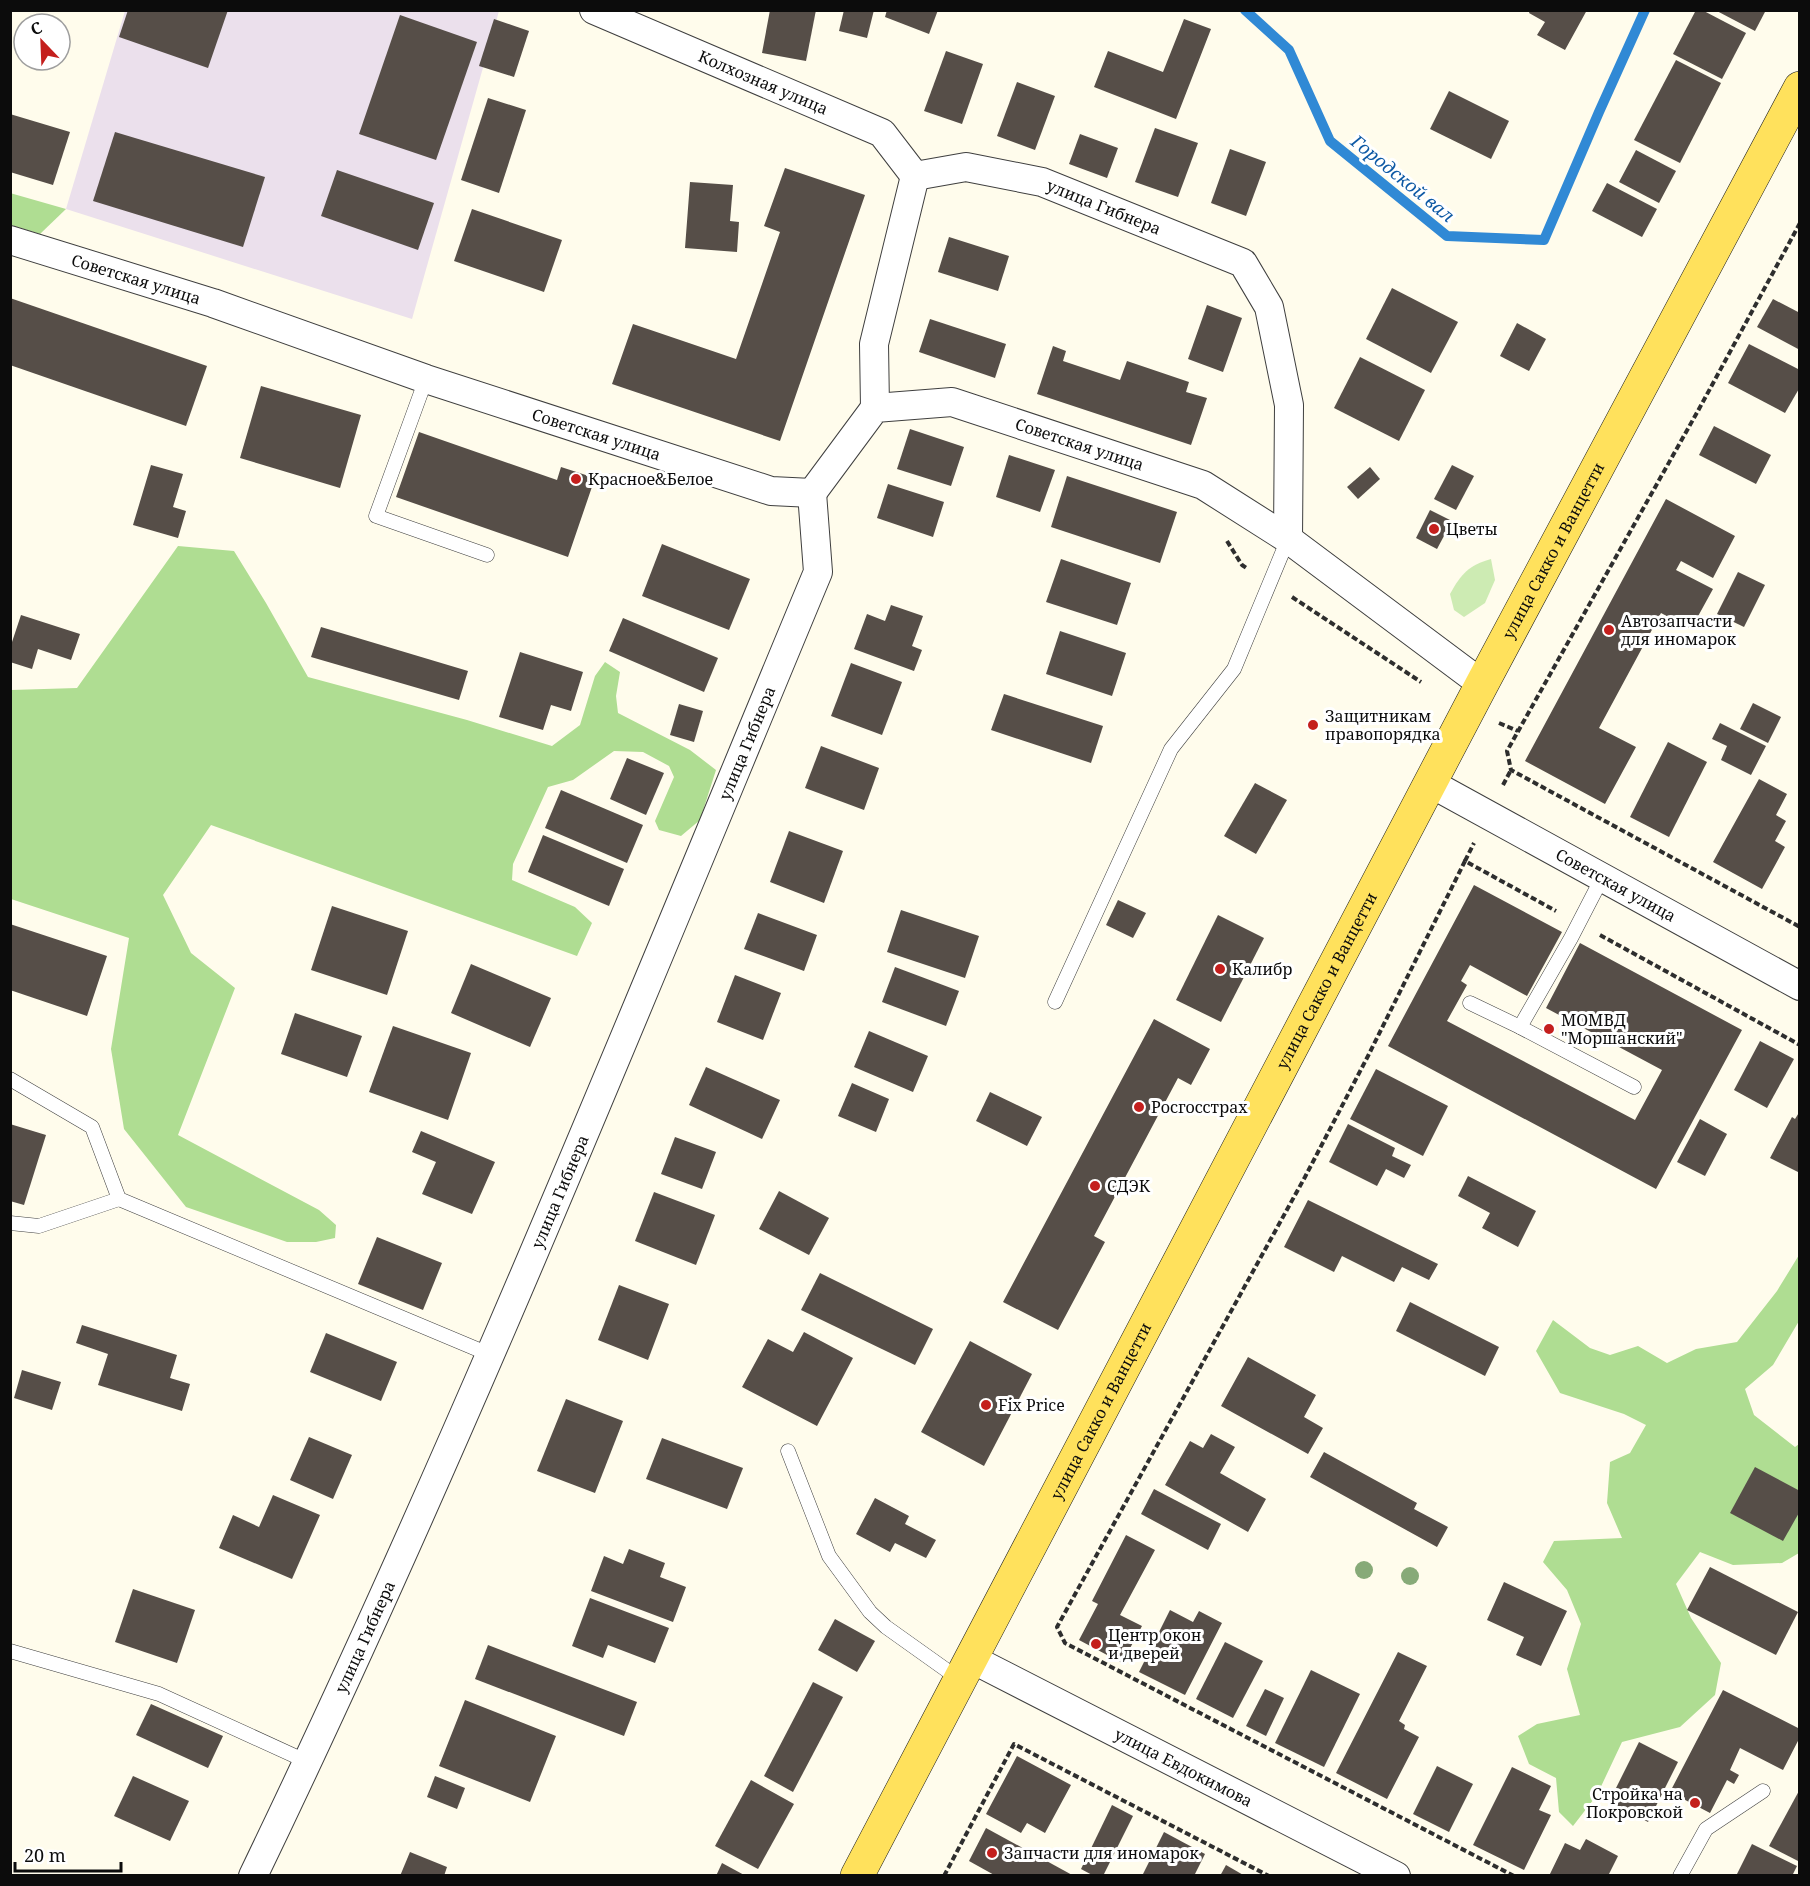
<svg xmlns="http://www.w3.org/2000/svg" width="1810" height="1886" viewBox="0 0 1810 1886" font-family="'Noto Serif',serif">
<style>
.industrial{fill:#ebe0ec}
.green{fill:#cdebb3}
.forest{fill:#afdd92}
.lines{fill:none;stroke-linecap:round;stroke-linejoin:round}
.stream{stroke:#3089d5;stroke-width:10}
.building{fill:#564e48}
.service-casing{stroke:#3f3f3f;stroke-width:15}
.minor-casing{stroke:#3f3f3f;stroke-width:30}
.primary-casing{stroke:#1d1d1d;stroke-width:34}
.path{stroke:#2e2e2e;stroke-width:4;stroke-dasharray:6 3;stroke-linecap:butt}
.service{stroke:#fff;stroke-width:14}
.minor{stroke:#fff;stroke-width:28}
.primary{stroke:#ffe15c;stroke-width:33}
.tree{fill:#87aa78}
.poi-dot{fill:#c41f1d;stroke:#fff;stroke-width:2}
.labels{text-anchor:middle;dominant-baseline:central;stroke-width:6;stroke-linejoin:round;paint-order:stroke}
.street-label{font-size:16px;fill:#0c0c0c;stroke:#fff}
.poi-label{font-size:16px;fill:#0c0c0c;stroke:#fff;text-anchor:start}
.water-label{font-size:18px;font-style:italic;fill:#0f5aa5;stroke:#fff}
</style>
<rect width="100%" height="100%" fill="#fffcec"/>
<polygon class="industrial" points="125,11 499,11 412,319 66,209"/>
<path class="green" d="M1491,559l4,21 -10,23 -21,14 -10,-7 -4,-16c11,-20 19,-29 41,-35z"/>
<g class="forest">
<polygon points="10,193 66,209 40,234 11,225"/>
<polygon points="178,546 234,551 266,603 308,677 467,720 552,746 580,725 595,676 605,662 620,672 616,696 618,713 690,750 716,770 700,820 681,836 659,830 655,821 674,777 669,766 643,752 614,751 573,780 548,787 513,864 512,880 575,907 592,923 577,956 211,825 163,895 191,953 235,988 178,1135 319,1210 336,1225 335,1238 316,1242 287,1242 186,1207 124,1129 111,1049 129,938 11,899 11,690 77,688"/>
<polygon points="1799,1255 1799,1321 1773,1365 1745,1389 1754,1415 1795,1447 1799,1444 1799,1462 1798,1463 1800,1465 1799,1553 1782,1563 1733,1565 1700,1552 1676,1584 1691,1618 1721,1663 1715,1695 1680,1727 1622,1742 1597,1795 1573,1826 1559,1812 1556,1778 1529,1764 1518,1736 1537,1724 1580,1715 1567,1669 1581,1624 1567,1590 1543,1562 1554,1541 1622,1538 1607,1503 1610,1462 1630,1453 1646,1425 1624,1414 1560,1393 1536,1351 1553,1320 1590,1348 1610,1355 1638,1346 1667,1363 1696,1349 1737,1342 1777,1291"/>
</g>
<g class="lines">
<polyline class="stream" points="1245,10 1289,50 1330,141 1447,236 1544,240 1599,112 1645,10"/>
</g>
<g class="building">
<polygon points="128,10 228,10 208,68 119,37"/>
<polygon points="770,10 816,10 806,61 762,53"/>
<polygon points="844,10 874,10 867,38 839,31"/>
<polygon points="887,10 938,10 929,34 885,17"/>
<polygon points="1530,10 1587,10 1565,50 1537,35 1545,22 1529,13"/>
<polygon points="1696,10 1702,10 1746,33 1722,79 1673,54"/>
<polygon points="1715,10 1766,10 1755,31"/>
<polygon points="400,15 477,42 436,160 359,134"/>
<polygon points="494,19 529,31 514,77 479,66"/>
<polygon points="1184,19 1211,29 1176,119 1094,87 1108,51 1163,72"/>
<polygon points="946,51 983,64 962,124 924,111"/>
<polygon points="1676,60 1721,83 1680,163 1634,140"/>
<polygon points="1017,82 1055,96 1035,150 997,136"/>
<polygon points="1449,91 1509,121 1491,159 1430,129"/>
<polygon points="488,98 526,110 499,193 461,180"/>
<polygon points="10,114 70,132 53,185 10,172"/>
<polygon points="1155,128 1198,143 1178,197 1135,182"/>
<polygon points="115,132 265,177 243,247 93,201"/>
<polygon points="1080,134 1118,148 1107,178 1069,164"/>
<polygon points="1230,149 1266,162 1246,216 1211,203"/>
<polygon points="1636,150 1676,171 1659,203 1619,182"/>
<polygon points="785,168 865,195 780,441 612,384 633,324 736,359 780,232 764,226"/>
<polygon points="337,170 434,203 418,250 321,216"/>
<polygon points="690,182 733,185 730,221 739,222 737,252 685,248"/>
<polygon points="1607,183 1657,209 1642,237 1592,211"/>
<polygon points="472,209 562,240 544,292 454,261"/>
<polygon points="949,237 1009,256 998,291 938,272"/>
<polygon points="1392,288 1458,322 1431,373 1366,339"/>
<polygon points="10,298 207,366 186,426 10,365"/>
<polygon points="1773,299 1800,313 1800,350 1757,327"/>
<polygon points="1207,305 1242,318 1223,372 1188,359"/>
<polygon points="930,319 1006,344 995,378 919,352"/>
<polygon points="1517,323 1546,339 1529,371 1500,356"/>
<polygon points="1749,344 1800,370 1800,387 1785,413 1728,383"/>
<polygon points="1053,346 1066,351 1063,361 1120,380 1127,361 1189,382 1186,392 1207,398 1191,445 1037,394"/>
<polygon points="1360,357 1425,390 1399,441 1334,408"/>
<polygon points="261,386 361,415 340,488 240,458"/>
<polygon points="1714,426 1771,455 1756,484 1699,455"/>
<polygon points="910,429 964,447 951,486 897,469"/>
<polygon points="419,432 557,480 561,467 595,478 568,557 396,497"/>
<polygon points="1009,455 1055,470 1040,512 996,497"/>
<polygon points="151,465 183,474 173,507 186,511 178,538 133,525"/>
<polygon points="1452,465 1474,476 1456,510 1434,499"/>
<polygon points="1370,467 1380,479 1358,499 1347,487"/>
<polygon points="1067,476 1177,512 1160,563 1051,527"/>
<polygon points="888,484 944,502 933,537 877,518"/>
<polygon points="1666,499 1735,536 1713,578 1681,561 1676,570 1713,589 1691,629 1661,613 1599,728 1636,747 1605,804 1525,761"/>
<polygon points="1430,510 1452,521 1437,549 1416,538"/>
<polygon points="662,544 750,579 729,630 642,596"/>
<polygon points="1061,559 1131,583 1117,625 1046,602"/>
<polygon points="1738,572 1765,585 1744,627 1717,614"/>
<polygon points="891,605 923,616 912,646 922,650 914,671 854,649 867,614 885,621"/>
<polygon points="21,615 80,634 71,660 38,649 32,669 10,662 10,648"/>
<polygon points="623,618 718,658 704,692 609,651"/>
<polygon points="321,627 468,671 459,700 311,657"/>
<polygon points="1060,631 1126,653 1112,696 1046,674"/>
<polygon points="520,652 583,672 571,711 551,705 543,730 499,717"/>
<polygon points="851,663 902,682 882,735 831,716"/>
<polygon points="1004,694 1103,726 1091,763 991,730"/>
<polygon points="1753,703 1781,717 1768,743 1740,729"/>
<polygon points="679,704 703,711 694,742 670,735"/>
<polygon points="1720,723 1766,746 1751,775 1721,760 1727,746 1712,739"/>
<polygon points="1668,742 1707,762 1669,837 1630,817"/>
<polygon points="821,746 879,768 864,810 805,788"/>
<polygon points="627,758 664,773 646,815 610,799"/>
<polygon points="1759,779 1787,794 1776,815 1786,821 1775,841 1785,847 1762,889 1713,862"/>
<polygon points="1255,783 1287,800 1256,854 1224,836"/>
<polygon points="561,790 643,825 627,863 545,828"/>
<polygon points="789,831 843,851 824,903 770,882"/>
<polygon points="543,835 624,869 609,906 528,872"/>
<polygon points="1474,885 1562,932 1527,996 1470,965 1461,981 1467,985 1447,1021 1635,1120 1662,1070 1546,1008 1580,943 1742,1030 1656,1189 1388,1046"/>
<polygon points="1118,900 1146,913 1133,938 1106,925"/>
<polygon points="332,906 408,931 387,995 311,970"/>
<polygon points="901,910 979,936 965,978 887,952"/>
<polygon points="758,913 817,935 804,971 744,949"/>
<polygon points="1218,915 1264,938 1221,1022 1176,1000"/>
<polygon points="10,924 107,956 87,1016 10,990"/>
<polygon points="471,964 551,998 530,1047 451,1013"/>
<polygon points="895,967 959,991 946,1026 882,1002"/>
<polygon points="735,975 781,993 763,1040 717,1022"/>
<polygon points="295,1013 362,1036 347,1077 281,1054"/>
<polygon points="1154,1019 1210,1049 1191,1085 1178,1078 1094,1236 1105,1242 1058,1330 1003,1302"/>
<polygon points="393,1026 471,1053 448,1120 369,1092"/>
<polygon points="869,1031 928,1056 913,1092 854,1067"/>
<polygon points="1760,1041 1794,1059 1767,1108 1734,1090"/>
<polygon points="706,1067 780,1100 762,1139 689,1105"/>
<polygon points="1376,1069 1448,1106 1423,1156 1350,1119"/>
<polygon points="852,1083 889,1099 876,1132 838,1116"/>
<polygon points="990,1092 1042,1117 1027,1146 976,1121"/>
<polygon points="1800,1111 1800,1173 1770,1158 1792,1117 1795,1119"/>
<polygon points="1700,1119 1727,1134 1705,1176 1677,1162"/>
<polygon points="10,1124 46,1135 24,1205 10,1201"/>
<polygon points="1348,1124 1395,1148 1392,1156 1411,1165 1404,1178 1386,1169 1377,1186 1329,1162"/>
<polygon points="421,1131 495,1162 472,1214 422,1194 436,1162 412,1152"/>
<polygon points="675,1137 716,1152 702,1189 661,1174"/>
<polygon points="1468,1176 1536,1211 1518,1247 1482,1228 1490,1213 1458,1196"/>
<polygon points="779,1191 829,1218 809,1255 759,1229"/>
<polygon points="654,1192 715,1215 696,1265 635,1241"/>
<polygon points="1308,1200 1438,1264 1429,1280 1402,1267 1394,1282 1342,1256 1334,1272 1284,1247"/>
<polygon points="377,1237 442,1263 423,1310 358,1284"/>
<polygon points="820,1273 933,1329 915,1365 801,1310"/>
<polygon points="619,1285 669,1304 648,1360 598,1340"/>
<polygon points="1410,1302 1499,1347 1485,1376 1396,1331"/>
<polygon points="82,1325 177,1355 170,1378 190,1384 182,1411 98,1385 108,1354 76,1343"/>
<polygon points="804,1332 853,1358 817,1426 742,1387 768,1339 793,1352"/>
<polygon points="326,1333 397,1362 381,1401 310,1372"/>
<polygon points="970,1341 1032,1374 984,1466 921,1432"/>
<polygon points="1248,1357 1316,1395 1304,1417 1323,1428 1308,1454 1221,1406"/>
<polygon points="22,1370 61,1382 52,1410 14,1398"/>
<polygon points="566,1399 623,1421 595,1493 537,1471"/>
<polygon points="1211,1434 1235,1447 1220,1473 1266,1499 1248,1532 1165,1485 1190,1441 1203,1448"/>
<polygon points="309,1437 352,1455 333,1499 290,1480"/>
<polygon points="662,1438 743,1468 727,1509 646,1479"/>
<polygon points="1324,1452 1417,1503 1414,1509 1448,1527 1437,1547 1310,1477"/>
<polygon points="1755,1467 1800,1491 1800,1511 1783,1541 1730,1513"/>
<polygon points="1154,1489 1221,1524 1208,1550 1141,1514"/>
<polygon points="273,1495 320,1515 292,1579 219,1548 233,1515 259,1527"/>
<polygon points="875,1498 909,1516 905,1524 936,1540 926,1558 895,1543 890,1552 856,1534"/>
<polygon points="1126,1535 1155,1550 1120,1615 1142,1626 1122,1663 1079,1640 1098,1604 1092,1601"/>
<polygon points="629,1549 665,1563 660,1577 686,1587 673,1622 591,1591 604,1556 623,1564"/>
<polygon points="1710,1567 1798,1612 1776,1655 1687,1610"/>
<polygon points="1504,1582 1567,1611 1541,1666 1516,1655 1524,1637 1487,1620"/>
<polygon points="133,1589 195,1610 177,1663 115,1642"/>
<polygon points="590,1598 669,1628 655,1663 608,1645 603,1658 572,1646"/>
<polygon points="1170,1610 1193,1622 1199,1611 1222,1623 1185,1695 1139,1672"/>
<polygon points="835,1619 875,1641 857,1672 818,1650"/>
<polygon points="1225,1642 1263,1661 1233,1718 1196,1699"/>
<polygon points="488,1645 637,1702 624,1736 475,1679"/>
<polygon points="1398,1652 1427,1666 1399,1721 1405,1725 1404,1729 1419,1737 1387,1799 1336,1773"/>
<polygon points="1311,1670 1360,1694 1324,1767 1275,1743"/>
<polygon points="813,1682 843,1697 793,1792 764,1776"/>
<polygon points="1265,1689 1284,1698 1266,1736 1246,1726"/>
<polygon points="1723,1690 1800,1729 1800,1737 1783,1770 1740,1748 1730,1770 1739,1775 1734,1784 1727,1780 1710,1813 1670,1792"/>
<polygon points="465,1700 556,1736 530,1802 439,1766"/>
<polygon points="151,1704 223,1736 208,1768 136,1735"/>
<polygon points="1639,1742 1678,1762 1648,1822 1609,1802"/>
<polygon points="1017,1756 1071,1785 1045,1833 1027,1823 1021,1833 986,1814"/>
<polygon points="1437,1766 1473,1784 1449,1832 1413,1814"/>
<polygon points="1512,1767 1551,1786 1539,1810 1551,1815 1524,1870 1473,1845"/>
<polygon points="133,1776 189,1801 170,1841 114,1816"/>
<polygon points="435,1776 465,1788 457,1809 427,1797"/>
<polygon points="751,1780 794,1804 758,1869 715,1846"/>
<polygon points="1800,1789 1800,1862 1769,1846"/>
<polygon points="1112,1805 1133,1816 1103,1876 1094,1876 1081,1869"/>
<polygon points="986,1828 1074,1876 996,1876 969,1861"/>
<polygon points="1164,1832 1205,1854 1194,1876 1142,1876"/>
<polygon points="1586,1839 1618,1856 1608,1876 1549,1876 1565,1843 1580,1850"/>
<polygon points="1752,1844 1797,1866 1792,1876 1736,1876"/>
<polygon points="410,1852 447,1867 444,1876 400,1876"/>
<polygon points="722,1863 746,1876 716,1876"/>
<polygon points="1226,1865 1245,1876 1220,1876"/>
</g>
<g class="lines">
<defs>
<g id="service">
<polyline points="426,379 376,516 487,555"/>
<polyline points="1602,878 1571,938 1520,1027 1634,1087"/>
<polyline points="1055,1002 1171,749 1234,669 1288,539"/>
<polyline points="1470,1003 1520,1027"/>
<polyline points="10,1079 92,1127 119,1199 491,1355"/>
<polyline points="10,1223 39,1226 119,1199"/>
<polyline points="788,1451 829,1556 870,1612 886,1627 959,1679"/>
<polyline points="10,1651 159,1694 308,1762"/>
<polyline points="1680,1876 1706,1829 1763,1791"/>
</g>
<g id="minor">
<path id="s1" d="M594,10l288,123 33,43"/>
<path id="s2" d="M915,176l51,-9 76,15 201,81 26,44 20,98 -1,134"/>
<path id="s3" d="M10,240l203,63 213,76 345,112 41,2 63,-85 77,-6 251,83 85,54 194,145"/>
<polyline points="875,408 874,344 915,176"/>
<path id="s4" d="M1430,783l370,203"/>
<path id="s5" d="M970,1658l426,218"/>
<path id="s6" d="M253,1876c206,-427 383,-867 565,-1304l-6,-79"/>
</g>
<g id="primary">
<path id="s7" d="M857,1876l625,-1192 318,-596"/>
</g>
</defs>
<use href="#service" class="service-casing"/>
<use href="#minor" class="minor-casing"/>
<use href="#primary" class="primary-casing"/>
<g class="path">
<polyline points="1800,223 1699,409 1507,751 1511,770 1800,927"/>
<polyline points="1227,541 1242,565 1248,569"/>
<polyline points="1292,597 1421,682"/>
<polyline points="1499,723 1518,731"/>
<polyline points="1503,785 1511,770"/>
<polyline points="1465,861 1474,843"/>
<polyline points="1600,935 1800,1045"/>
<polyline points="944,1876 1014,1744 1269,1876"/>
<polyline points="1514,1876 1065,1643 1057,1627 1305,1177 1368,1056 1465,861 1556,911"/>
</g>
<use href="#service" class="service"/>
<use href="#minor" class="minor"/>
<use href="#primary" class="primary"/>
</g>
<g class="tree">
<circle cx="1364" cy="1570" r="9"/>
<circle cx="1410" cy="1576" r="9"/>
</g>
<g class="poi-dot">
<circle cx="576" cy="479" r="6"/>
<circle cx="1434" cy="529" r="6"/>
<circle cx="1609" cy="630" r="6"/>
<circle cx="1313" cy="725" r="6"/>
<circle cx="1220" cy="969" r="6"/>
<circle cx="1549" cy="1029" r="6"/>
<circle cx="1139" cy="1107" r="6"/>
<circle cx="1095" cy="1186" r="6"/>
<circle cx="986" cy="1405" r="6"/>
<circle cx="1096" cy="1644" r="6"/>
<circle cx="1695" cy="1803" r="6"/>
<circle cx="992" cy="1853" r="6"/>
</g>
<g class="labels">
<g class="street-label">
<text stroke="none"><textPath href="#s1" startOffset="184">Колхозная улица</textPath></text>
<text stroke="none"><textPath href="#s2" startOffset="196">улица Гибнера</textPath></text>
<text stroke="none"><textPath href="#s3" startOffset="132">Советская улица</textPath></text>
<text stroke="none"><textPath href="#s3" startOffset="618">Советская улица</textPath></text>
<text stroke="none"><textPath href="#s3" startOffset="1160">Советская улица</textPath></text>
<text stroke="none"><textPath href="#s7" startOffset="1497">улица Сакко и Ванцетти</textPath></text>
<text stroke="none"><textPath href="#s6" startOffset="1236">улица Гибнера</textPath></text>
<text stroke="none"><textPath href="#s4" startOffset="212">Советская улица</textPath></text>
<text stroke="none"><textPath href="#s7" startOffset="1011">улица Сакко и Ванцетти</textPath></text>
<text stroke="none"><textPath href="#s6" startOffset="750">улица Гибнера</textPath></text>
<text stroke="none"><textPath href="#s7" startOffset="525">улица Сакко и Ванцетти</textPath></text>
<text stroke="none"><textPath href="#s6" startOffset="264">улица Гибнера</textPath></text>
<text stroke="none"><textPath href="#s5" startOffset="240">улица Евдокимова</textPath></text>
</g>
<g class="poi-label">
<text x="588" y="479">Красное&amp;Белое</text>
<text x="1446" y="529">Цветы</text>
<text x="1621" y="621">Автозапчасти<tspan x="1621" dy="18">для иномарок</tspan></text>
<text x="1325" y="716">Защитникам<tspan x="1325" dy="18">правопорядка</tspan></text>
<text x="1232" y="969">Калибр</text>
<text x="1561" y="1020">МОМВД<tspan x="1561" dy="18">"Моршанский"</tspan></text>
<text x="1151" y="1107">Росгосстрах</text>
<text x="1107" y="1186">СДЭК</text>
<text x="998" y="1405">Fix Price</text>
<text x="1108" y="1635">Центр окон<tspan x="1108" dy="18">и дверей</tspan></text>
<text x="1683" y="1794" text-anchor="end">Стройка на<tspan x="1683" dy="18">Покровской</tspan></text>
<text x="1004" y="1853">Запчасти для иномарок</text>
</g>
<g class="water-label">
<text transform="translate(1403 178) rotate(39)">Городской вал</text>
</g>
</g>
<rect width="1810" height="1886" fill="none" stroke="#0c0c0c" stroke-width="24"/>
<g transform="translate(42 42) rotate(337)"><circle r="28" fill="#ffffff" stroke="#9e9e9e" stroke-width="1.5"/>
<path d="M0-4.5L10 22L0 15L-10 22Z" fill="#c41f1d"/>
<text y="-9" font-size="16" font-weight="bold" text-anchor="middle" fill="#0c0c0c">С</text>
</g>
<path d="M15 1862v9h106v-9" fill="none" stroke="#0c0c0c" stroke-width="3"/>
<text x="24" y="1862" font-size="18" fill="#0c0c0c" stroke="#ffffff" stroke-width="4.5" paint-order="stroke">20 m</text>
</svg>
